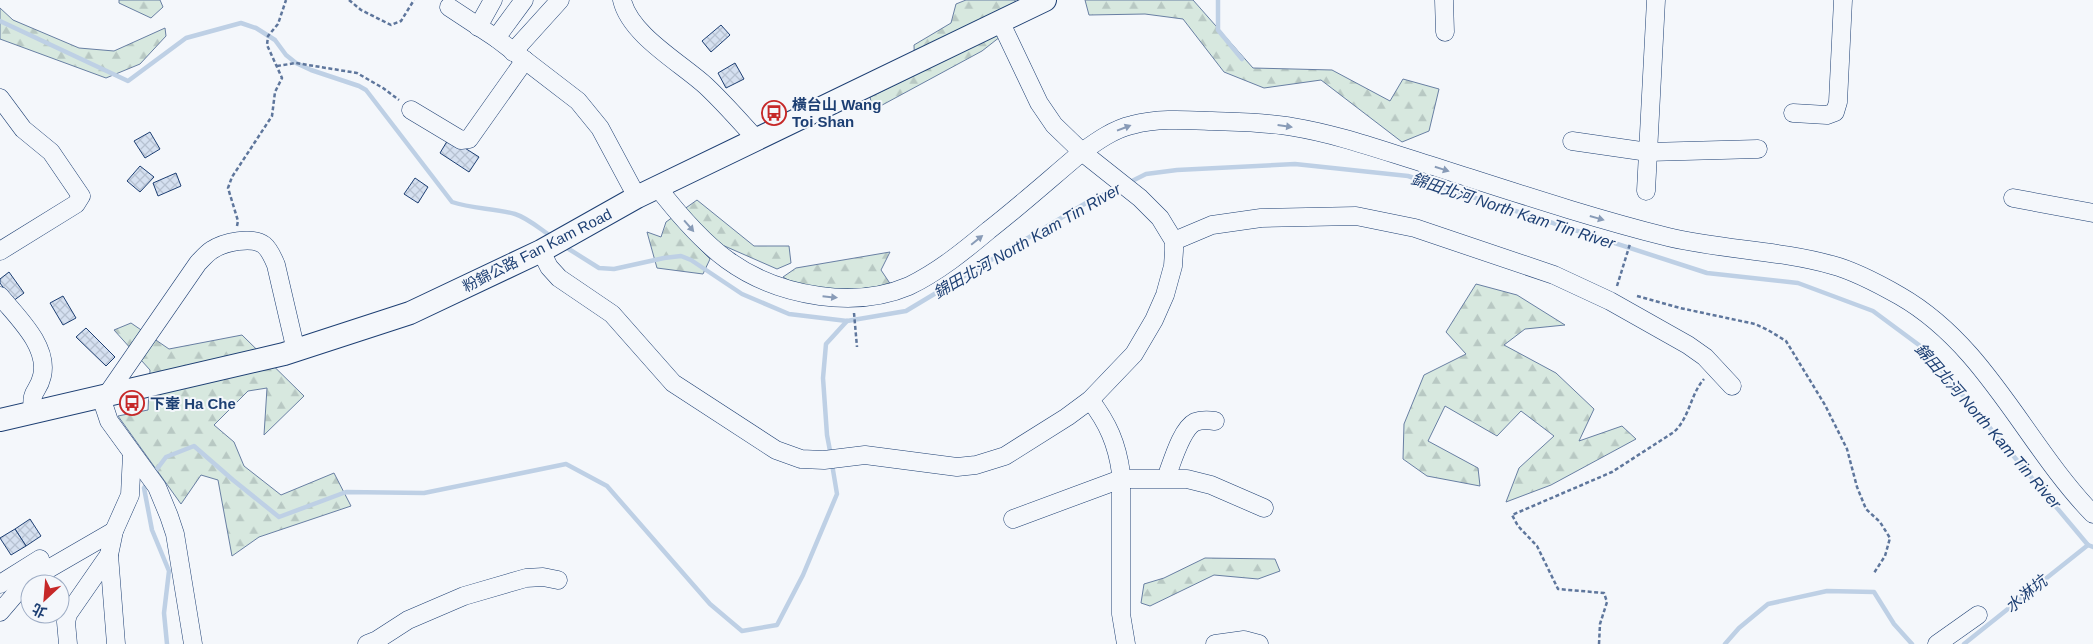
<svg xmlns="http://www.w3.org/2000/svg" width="2093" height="644" viewBox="0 0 2093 644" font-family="Helvetica,'Noto Sans TC',sans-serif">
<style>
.forest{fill:url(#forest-firs);stroke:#687fa3}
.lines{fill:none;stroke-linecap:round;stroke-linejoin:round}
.stream{stroke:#bed0e5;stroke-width:4.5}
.building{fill:url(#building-cross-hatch);stroke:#1d3f73}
.minor-casing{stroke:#1d3f73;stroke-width:19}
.major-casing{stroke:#1d3f73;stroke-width:24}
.path{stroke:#5e769c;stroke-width:2.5;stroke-dasharray:4 2.5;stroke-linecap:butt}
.minor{stroke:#f4f7fb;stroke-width:18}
.major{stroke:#f4f7fb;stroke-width:22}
.oneway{fill:#889bb7}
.labels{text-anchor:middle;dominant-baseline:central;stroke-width:4;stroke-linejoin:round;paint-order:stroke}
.poi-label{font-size:15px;font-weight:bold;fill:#1d3f73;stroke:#f4f7fb;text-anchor:start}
.street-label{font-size:15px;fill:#1d3f73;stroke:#f4f7fb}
.water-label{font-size:16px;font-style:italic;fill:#1d3f73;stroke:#f4f7fb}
</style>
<defs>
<pattern id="forest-firs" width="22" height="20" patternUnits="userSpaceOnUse" patternTransform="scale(1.25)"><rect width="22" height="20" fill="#d7e8df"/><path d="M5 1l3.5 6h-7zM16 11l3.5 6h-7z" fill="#b8c8c3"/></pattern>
<pattern id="building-cross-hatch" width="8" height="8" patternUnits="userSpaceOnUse" patternTransform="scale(1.25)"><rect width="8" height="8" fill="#d5e0f0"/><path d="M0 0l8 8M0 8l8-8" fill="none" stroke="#b6c1d1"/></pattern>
</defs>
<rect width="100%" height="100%" fill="#f4f7fb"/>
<g class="forest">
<polygon points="119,0 160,0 163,7 151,18 119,3"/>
<polygon points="966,0 1015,0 1019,22 982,51 873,110 870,97 915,75 914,45 951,23 956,4"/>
<polygon points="1085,0 1193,0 1253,68 1332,70 1390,101 1403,79 1439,89 1429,131 1402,142 1321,80 1264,88 1224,72 1183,19 1145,14 1089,15"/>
<polygon points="0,8 13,20 79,48 114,51 165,28 166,36 140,64 106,78 0,39"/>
<polygon points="697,200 754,246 789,246 791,263 777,269 720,244 694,243 710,259 703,274 657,268 647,232 661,237 666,222"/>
<polygon points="890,252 881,270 891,285 859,289 804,289 783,277 796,268"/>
<polygon points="1476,284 1517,295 1565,325 1525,329 1504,345 1556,373 1594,409 1579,441 1622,426 1636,439 1551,485 1506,502 1519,468 1554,436 1521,411 1497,436 1445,406 1428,441 1478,468 1480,486 1427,476 1403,459 1404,424 1424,375 1466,354 1446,332"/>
<polygon points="131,323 169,349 242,335 304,396 264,435 267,388 248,391 214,425 234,442 244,466 281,495 334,473 351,506 259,537 232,556 218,480 201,475 181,504 118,416 148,410 150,370 114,330"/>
<polygon points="1205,558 1275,559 1280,571 1258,579 1214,575 1150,606 1141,603 1144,584 1164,578"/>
</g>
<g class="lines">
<g class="stream">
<polyline points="1218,0 1218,30 1242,59"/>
<path d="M0,21l128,60 58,-43 55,-15 15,5 19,12 11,15 10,8 15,7 48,16 7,4 86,112c20,7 42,6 63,12 13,4 25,15 37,23"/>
<polyline points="1128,183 1146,174 1177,170 1295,164 1408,176 1707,273 1798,283 1873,311 1923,348 2088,545 2093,547"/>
<polyline points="564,246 599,268 614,269 664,258 681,256 691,260 742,294 789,314 847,321 906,311 1086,203 1119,187"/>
<polyline points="831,456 827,435 823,378 826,344 847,321"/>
<polyline points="157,469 166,457 194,446 233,480 279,517 346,492 424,493 566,464 607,486 710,604 742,631 777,625 803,575 837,494 832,464"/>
<polyline points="148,482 144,488 152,530 169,571 164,613 167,644"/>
<polyline points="1725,644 1739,628 1768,604 1827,591 1874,592 1894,624 1912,644"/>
<polyline points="1964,644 2088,545"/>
</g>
</g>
<g class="building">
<polygon points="721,25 730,35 711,52 702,41"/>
<polygon points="735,63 744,79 726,88 718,73"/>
<polygon points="150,132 160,149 145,158 134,141"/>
<polygon points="449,138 479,157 469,172 440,153"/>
<polygon points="140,166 154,177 140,192 127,181"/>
<polygon points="176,173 181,186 158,196 153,183"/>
<polygon points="415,178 428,187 418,203 404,194"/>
<polygon points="9,272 24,293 13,301 0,283 0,279"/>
<polygon points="63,296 76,318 63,325 50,303"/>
<polygon points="86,328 115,357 106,366 76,337"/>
<polygon points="30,519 41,536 26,546 15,529"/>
<polygon points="15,529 26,546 11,555 0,538"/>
</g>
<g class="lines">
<defs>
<g id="minor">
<path d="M622,0c8,35 59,63 84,86 18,17 34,35 50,53"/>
<polyline points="1444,0 1445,32"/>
<polyline points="449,7 496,38 578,101 600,128 637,197"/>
<polyline points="478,27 493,0"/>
<polyline points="496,38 524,0"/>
<polyline points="513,52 560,0"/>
<polyline points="0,98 23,129 51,152 81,196 76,204 0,251"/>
<polyline points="411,110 461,140 469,139 525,60"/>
<polyline points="1793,113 1827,115 1835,112 1838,102 1843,0"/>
<polyline points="1572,141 1648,152 1758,149"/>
<path d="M658,188c46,59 85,97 162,108 29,4 61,2 89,-10 29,-14 55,-35 80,-56 32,-25 62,-52 93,-78 15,-11 32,-23 50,-27 26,-7 54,-5 80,-4 27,1 54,1 81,6 43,7 85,22 127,35 82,26 164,54 248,75 54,13 111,13 164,28 23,6 47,19 68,31 87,50 125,148 193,218"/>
<polyline points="1646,191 1656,0"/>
<polyline points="2013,198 2093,213"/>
<polyline points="1174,241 1212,225 1261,218 1356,216 1415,228 1554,275 1610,301 1688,345 1705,357 1732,386"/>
<polyline points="541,251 549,267 559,278 612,314 673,383 776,450 801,459 824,460 865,455 957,467 976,465 1005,456 1067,417 1090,400 1134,354 1154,320 1165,295 1173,266 1174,251 1174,241 1160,218 1140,198 1082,152 1054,125 1039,103 1000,21"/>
<path d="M0,296c17,21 49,50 42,80 -4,18 -12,12 -9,36"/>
<path d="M106,396l92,-133c4,-4 9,-10 14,-13 12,-8 40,-14 52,-5 6,5 9,13 12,20l20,86"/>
<polyline points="101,397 109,421 157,487 169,516 175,534 193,644"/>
<path d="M1090,400c18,23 27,44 31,73v141l5,30"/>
<path d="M1166,478c6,-15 15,-49 29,-56 6,-2 13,-2 20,-1"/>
<polyline points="1013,519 1121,479 1187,479 1211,485 1264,508"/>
<polyline points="0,584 40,559"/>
<polyline points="0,612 18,591 50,568 114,531"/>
<polyline points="68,644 66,622 68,614 109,555"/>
<polyline points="116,644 109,555 114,531 130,495 132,454"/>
<polyline points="367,644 377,640 408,620 464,596 526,578 543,577 558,580"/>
<polyline points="1215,644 1244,640 1259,644"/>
<polyline points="1937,644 1978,615"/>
</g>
<polyline id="major" points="0,420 284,354 410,313 541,251 637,197 1045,0"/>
</defs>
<use href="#minor" class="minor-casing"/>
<use href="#major" class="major-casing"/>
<g class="path">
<polyline points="349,0 361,10 391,25 401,21 414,0"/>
<polyline points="277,66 296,63 357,73 383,88 399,100"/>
<polyline points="237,226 238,221 228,188 232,177 272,116 275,92 282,78 267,45 268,36 278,24 286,0"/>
<polyline points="1617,286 1630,244"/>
<polyline points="1637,296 1680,308 1755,324 1768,330 1786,341 1825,405 1847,449 1857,487 1866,509 1880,522 1890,538 1885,556 1874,573"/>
<polyline points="854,313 857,347"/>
<path d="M1599,644l1,-20 7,-22 -3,-9 -46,-4 -21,-43 -19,-20 -6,-11 100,-43 62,-40c16,-15 16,-37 30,-53"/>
</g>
<use href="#minor" class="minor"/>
<use href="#major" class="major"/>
</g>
<defs><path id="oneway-solid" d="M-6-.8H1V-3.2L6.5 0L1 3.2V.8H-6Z" transform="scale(1.25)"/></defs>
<g class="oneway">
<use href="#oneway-solid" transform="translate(1285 126) rotate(8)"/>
<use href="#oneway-solid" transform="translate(1124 128) rotate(-21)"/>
<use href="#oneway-solid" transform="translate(1442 169) rotate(17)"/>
<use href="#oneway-solid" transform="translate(1597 218) rotate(16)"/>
<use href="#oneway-solid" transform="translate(689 226) rotate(49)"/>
<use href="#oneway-solid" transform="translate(977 240) rotate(-39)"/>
<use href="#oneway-solid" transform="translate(830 297) rotate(6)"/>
</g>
<defs>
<symbol id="bus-ring" viewBox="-11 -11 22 22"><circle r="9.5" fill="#f4f7fb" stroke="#c62828" stroke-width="1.5"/><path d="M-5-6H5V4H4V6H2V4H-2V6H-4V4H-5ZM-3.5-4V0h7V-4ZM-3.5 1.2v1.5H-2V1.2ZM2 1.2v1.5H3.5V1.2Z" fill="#c62828"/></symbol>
</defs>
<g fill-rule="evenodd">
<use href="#bus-ring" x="760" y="99" width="28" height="28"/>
<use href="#bus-ring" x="118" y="389" width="28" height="28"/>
</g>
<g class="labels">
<g class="poi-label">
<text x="792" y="104">橫台山 Wang<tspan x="792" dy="17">Toi Shan</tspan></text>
<text x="150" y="403">下輋 Ha Che</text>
</g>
<g class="street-label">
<text transform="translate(537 250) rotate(-27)">粉錦公路 Fan Kam Road</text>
</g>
<g class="water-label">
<text transform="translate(1513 211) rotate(18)">錦田北河 North Kam Tin River</text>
<text transform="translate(1027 241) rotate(-30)">錦田北河 North Kam Tin River</text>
<text transform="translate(1988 426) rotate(49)">錦田北河 North Kam Tin River</text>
<text transform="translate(2026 594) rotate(-39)">水淋坑</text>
</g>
</g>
<g transform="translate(45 599) rotate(206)"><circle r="24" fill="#f4f7fb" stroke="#9eadc5"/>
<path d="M0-4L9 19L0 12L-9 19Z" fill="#c62828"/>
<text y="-8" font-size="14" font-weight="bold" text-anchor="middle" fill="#1d3f73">北</text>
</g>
</svg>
